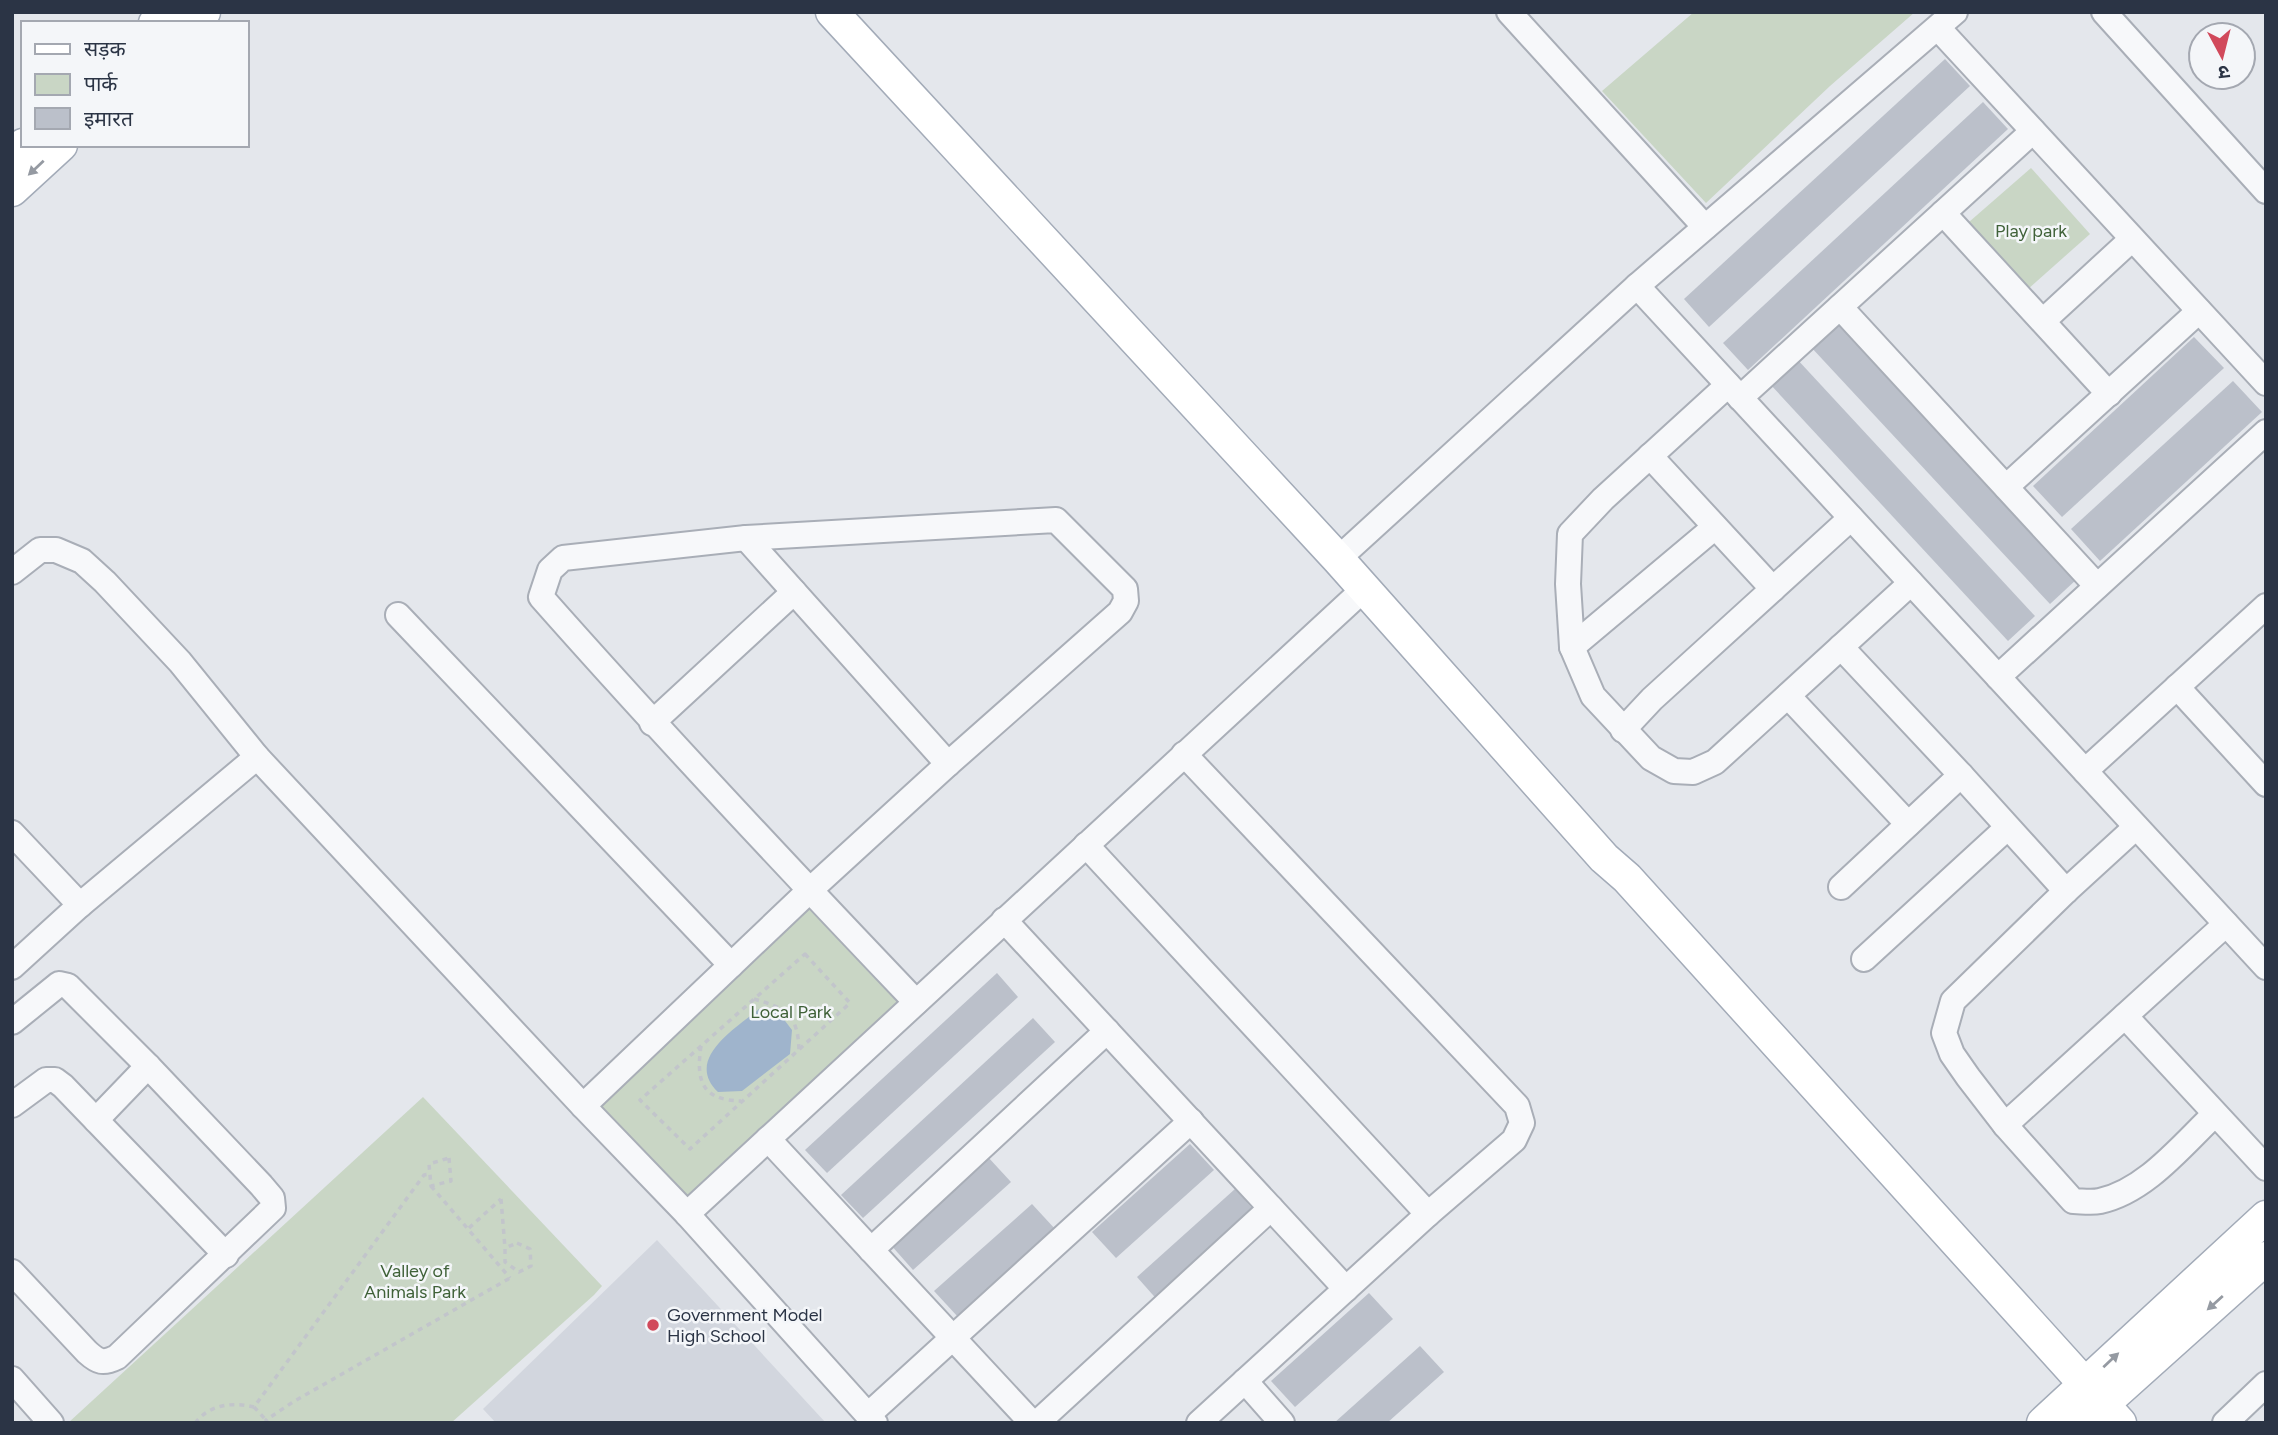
<svg xmlns="http://www.w3.org/2000/svg" width="2278" height="1435" viewBox="0 0 2278 1435" font-family="Figtree,'Noto Sans Devanagari',sans-serif">
<style>
.built{fill:#d2d6de}
.green{fill:#c9d6c5}
.water{fill:#9fb4cc}
.building{fill:#bbc0ca}
.lines{fill:none;stroke-linecap:round;stroke-linejoin:round}
.minor-casing{stroke:#a9aeb7;stroke-width:28}
.major-casing{stroke:#a3abb8;stroke-width:35}
.path{stroke:#c2c5cb;stroke-width:3.5;stroke-dasharray:5 5;stroke-linecap:butt}
.minor{stroke:#f7f8fa;stroke-width:24}
.major{stroke:#fff;stroke-width:32}
.oneway{fill:#959aa2}
.poi-dot{fill:#d1495b;stroke:#f4f6f9;stroke-width:2.5}
.labels{text-anchor:middle;dominant-baseline:central;stroke-width:5;stroke-linejoin:round;paint-order:stroke}
.park-label{font-size:18px;fill:#3f6138;stroke:#f4f6f9}
.poi-label{font-size:18px;fill:#2b3445;stroke:#f4f6f9;text-anchor:start}
</style>
<rect width="100%" height="100%" fill="#e4e7ec"/>
<polygon class="built" points="657,1240 826,1423 496,1423 483,1409"/>
<g class="green">
<polygon points="1694,12 1915,12 1830,86 1706,203 1602,91"/>
<polygon points="2031,168 2090,234 2028,289 1969,222"/>
<polygon points="808,905 900,1005 684,1199 594,1105"/>
<polygon points="423,1097 602,1286 594,1295 451,1423 68,1423"/>
</g>
<path class="water" d="M759,1009l20,4 13,17 -2,24 -48,37 -24,1c-34,-33 17,-63 41,-83z"/>
<g class="building">
<polygon points="1945,59 1970,86 1709,327 1684,299"/>
<polygon points="1983,102 2008,129 1748,370 1723,343"/>
<polygon points="1837,321 2077,579 2050,604 1810,346"/>
<polygon points="2194,337 2224,368 2062,517 2033,486"/>
<polygon points="1796,358 2035,616 2008,641 1769,383"/>
<polygon points="2233,381 2262,412 2100,561 2071,529"/>
<polygon points="997,973 1018,997 827,1173 805,1150"/>
<polygon points="1033,1018 1055,1042 863,1218 841,1195"/>
<polygon points="1190,1144 1214,1170 1116,1258 1092,1232"/>
<polygon points="987,1156 1011,1182 913,1270 890,1244"/>
<polygon points="1235,1189 1258,1215 1160,1303 1137,1277"/>
<polygon points="1032,1204 1056,1230 958,1317 934,1291"/>
<polygon points="1369,1293 1393,1319 1295,1407 1271,1381"/>
<polygon points="1420,1346 1444,1372 1387,1423 1334,1423"/>
</g>
<g class="lines">
<defs>
<g id="minor">
<polyline points="1509,12 1705,227"/>
<polyline points="2104,12 2266,191"/>
<polyline points="1938,28 2266,383"/>
<polyline points="1943,213 2109,394"/>
<polyline points="1637,286 2266,967"/>
<polyline points="1840,307 2097,586"/>
<polyline points="2043,321 2132,239"/>
<polyline points="1728,385 1603,499 1570,534 1568,584 1572,647 1593,696 1651,758 1674,771 1693,772 1715,762 1911,583"/>
<polyline points="1740,398 2033,131"/>
<polyline points="1650,456 1773,589"/>
<polyline points="2006,487 2199,311"/>
<polyline points="746,538 948,764"/>
<polyline points="1338,559 1637,286 1955,12"/>
<polyline points="12,572 40,550 56,550 82,561 105,582 180,662 257,757 583,1106 687,1214 875,1423"/>
<polyline points="398,615 731,965"/>
<polyline points="1572,647 1715,527"/>
<polyline points="1841,647 1961,775 2066,891"/>
<polyline points="1998,677 2266,432"/>
<polyline points="2177,687 2266,784"/>
<polyline points="1788,696 1908,824"/>
<polyline points="652,723 794,592"/>
<polyline points="1623,730 1652,699 1851,518"/>
<polyline points="1184,754 1517,1106 1522,1123 1514,1140 1428,1214 1199,1423"/>
<polyline points="2085,771 2266,606"/>
<path d="M2136,827l-70,64 -113,110 -9,32 8,21 16,23 37,48 68,76c8,0 18,2 27,0 46,-10 82,-56 115,-87"/>
<polyline points="12,833 80,905"/>
<polyline points="1086,845 1428,1214"/>
<polyline points="1841,887 1961,775"/>
<polyline points="1004,920 1346,1289"/>
<polyline points="1864,959 2007,828"/>
<polyline points="12,967 80,905 257,757"/>
<polyline points="2125,1016 2266,1168"/>
<path d="M12,1022l47,-38 9,2 80,80 113,119 11,13 1,10 -156,149c-14,7 -19,5 -30,-5l-75,-80"/>
<polyline points="12,1105 46,1080 55,1080 63,1086 226,1255"/>
<path d="M583,1106l227,-216 138,-126 172,-152 6,-11 -1,-12 -69,-69 -310,18 -183,20 -13,12 -9,27c122,138 248,272 375,405"/>
<polyline points="96,1120 148,1066"/>
<polyline points="2005,1125 2226,924"/>
<polyline points="768,1139 1032,1423"/>
<polyline points="687,1214 1364,589"/>
<polyline points="871,1250 1107,1031"/>
<polyline points="12,1379 51,1423"/>
<polyline points="1245,1381 1282,1423"/>
<polyline points="868,1415 1191,1121"/>
<polyline points="1037,1423 1271,1208"/>
<polyline points="2225,1423 2266,1384"/>
</g>
<g id="major">
<polyline points="832,12 1338,559 1604,858 1627,878 2120,1423"/>
<polyline points="155,23 166,12"/>
<polyline points="192,23 204,12"/>
<polyline points="12,156 23,145"/>
<polyline points="12,190 61,145"/>
<polyline points="2043,1423 2266,1217"/>
<polyline points="2082,1423 2266,1258"/>
</g>
</defs>
<use href="#minor" class="minor-casing"/>
<use href="#major" class="major-casing"/>
<g class="path">
<polygon points="805,954 850,1003 690,1149 640,1100"/>
<path d="M754,999c31,9 44,15 45,51"/>
<path d="M701,1046c-5,34 0,54 40,55"/>
<polygon points="449,1158 451,1181 431,1186 429,1164"/>
<polyline points="431,1186 510,1278"/>
<polyline points="501,1199 505,1248"/>
<polyline points="469,1228 501,1199"/>
<polygon points="517,1243 530,1249 531,1266 519,1272 505,1262 505,1248"/>
<polyline points="254,1407 266,1420"/>
<path d="M195,1423c15,-19 37,-21 59,-16l170,-232 6,-1"/>
<polyline points="268,1423 266,1420 293,1402 510,1278"/>
</g>
<use href="#minor" class="minor"/>
<use href="#major" class="major"/>
</g>
<defs><path id="oneway-solid" d="M-6-.8H1V-3.2L6.5 0L1 3.2V.8H-6Z" transform="scale(1.75)"/></defs>
<g class="oneway">
<use href="#oneway-solid" transform="translate(36 168) rotate(137)"/>
<use href="#oneway-solid" transform="translate(2215 1303) rotate(138)"/>
<use href="#oneway-solid" transform="translate(2111 1360) rotate(-43)"/>
</g>
<circle class="poi-dot" cx="653" cy="1325" r="7"/>
<g class="labels">
<g class="park-label">
<text x="2031" y="231">Play park</text>
<text x="791" y="1012">Local Park</text>
<text x="415" y="1271">Valley of<tspan x="415" dy="21">Animals Park</tspan></text>
</g>
<g class="poi-label">
<text x="667" y="1315">Government Model<tspan x="667" dy="21">High School</tspan></text>
</g>
</g>
<rect width="2278" height="1435" fill="none" stroke="#2b3445" stroke-width="28"/>
<rect x="21" y="21" width="228" height="126" fill="#f4f6f9" stroke="#a4a8b1" stroke-width="2"/>
<rect x="35" y="44" width="35" height="10" fill="#ffffff" stroke="#a4a8b1" stroke-width="2"/>
<text x="84" y="56" font-size="21" fill="#2b3445">सड़क</text>
<rect x="35" y="74" width="35" height="21" fill="#c9d6c5" stroke="#a4a8b1" stroke-width="2"/>
<text x="84" y="91" font-size="21" fill="#2b3445">पार्क</text>
<rect x="35" y="108" width="35" height="21" fill="#bbc0ca" stroke="#a4a8b1" stroke-width="2"/>
<text x="84" y="126" font-size="21" fill="#2b3445">इमारत</text>
<g transform="translate(2222 56) rotate(173)"><circle r="33" fill="#f4f6f9" stroke="#a4a8b1" stroke-width="2"/>
<path d="M0-5L12 26L0 18L-12 26Z" fill="#d1495b"/>
<text y="-10" font-size="19" font-weight="bold" text-anchor="middle" fill="#2b3445">उ</text>
</g>
</svg>
